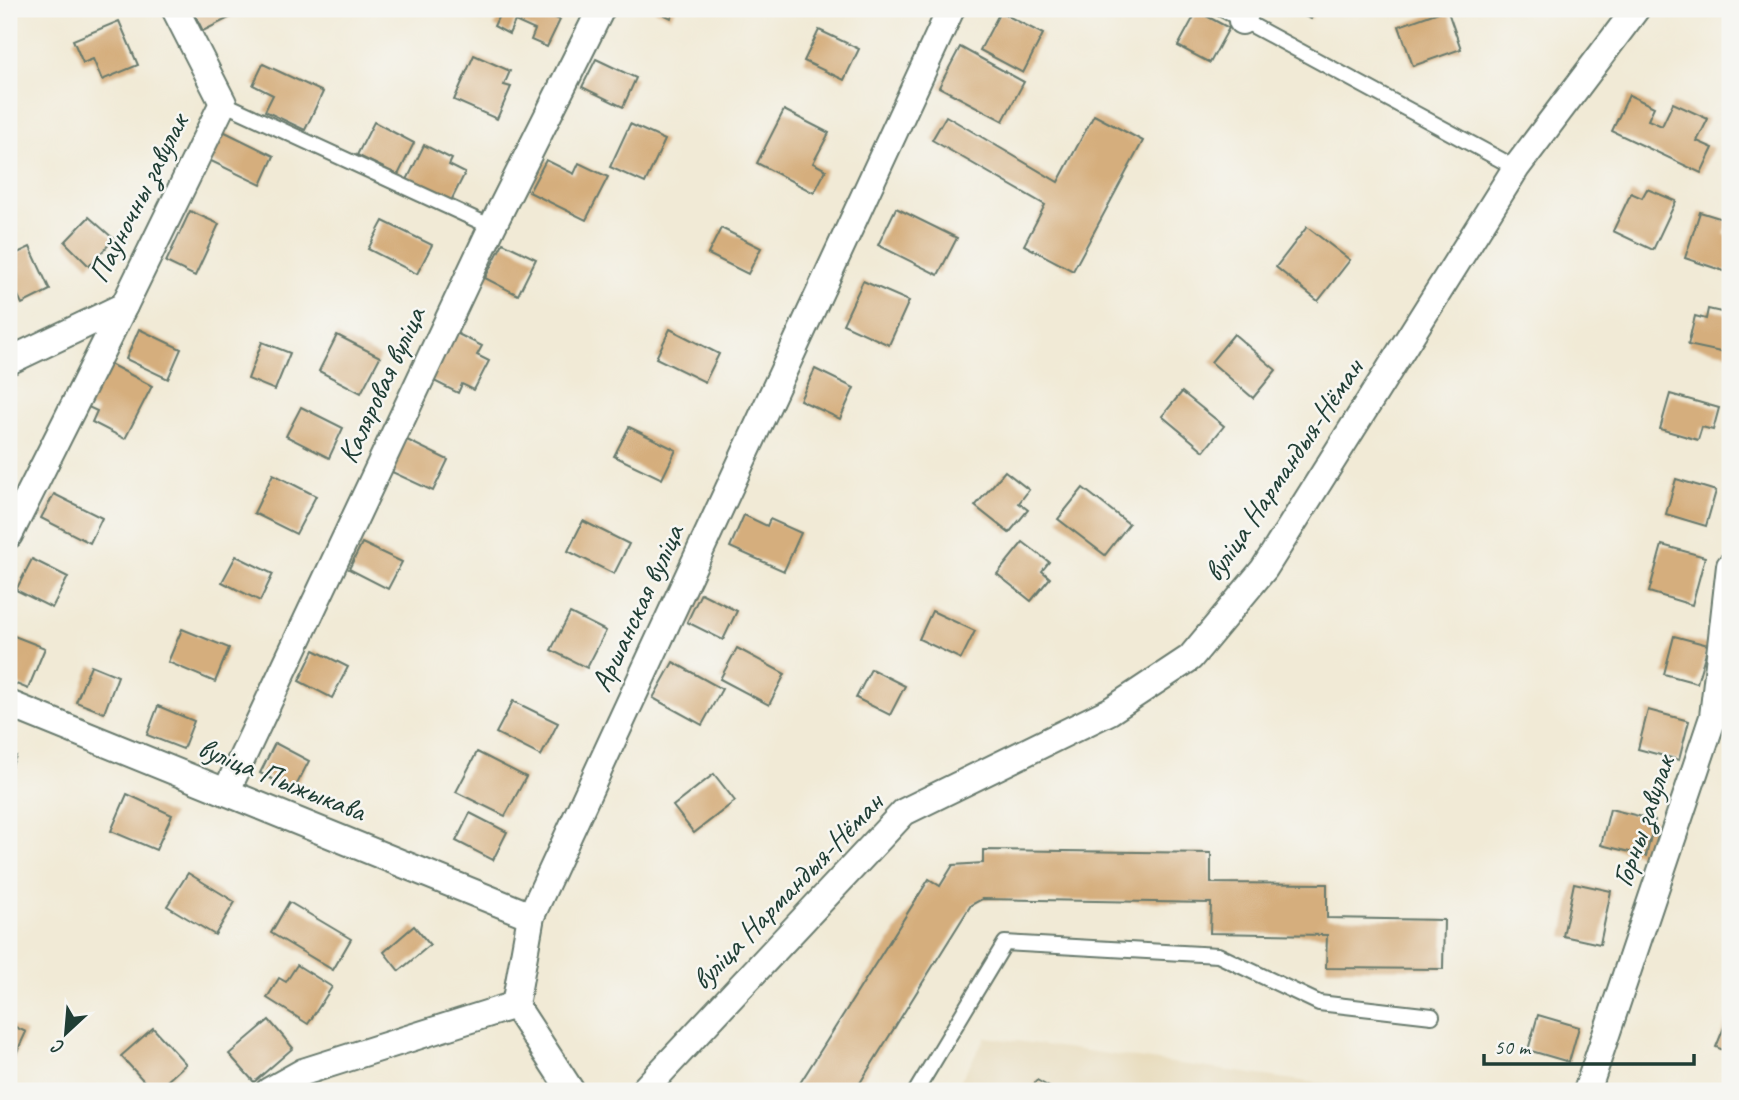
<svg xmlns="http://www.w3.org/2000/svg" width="1739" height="1100" viewBox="0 0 1739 1100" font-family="Caveat,sans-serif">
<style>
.built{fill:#e7daba}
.building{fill:#d5ae7d}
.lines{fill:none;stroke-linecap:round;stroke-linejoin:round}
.lane-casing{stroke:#687a6d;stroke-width:18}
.street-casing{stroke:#687a6d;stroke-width:30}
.lane{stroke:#fff;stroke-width:14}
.street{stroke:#fff;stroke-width:26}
.labels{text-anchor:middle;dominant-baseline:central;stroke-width:5;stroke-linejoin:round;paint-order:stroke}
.street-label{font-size:30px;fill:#1f3d34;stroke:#f6f6f2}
</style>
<rect width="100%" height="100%" fill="#f6f6f2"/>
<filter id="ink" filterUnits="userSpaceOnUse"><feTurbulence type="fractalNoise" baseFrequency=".0143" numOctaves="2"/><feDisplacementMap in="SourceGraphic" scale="14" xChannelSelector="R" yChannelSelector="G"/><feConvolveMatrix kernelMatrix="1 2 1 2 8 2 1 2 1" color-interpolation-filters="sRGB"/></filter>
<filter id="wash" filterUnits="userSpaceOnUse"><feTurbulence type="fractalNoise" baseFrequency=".00686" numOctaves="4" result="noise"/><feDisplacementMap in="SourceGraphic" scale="28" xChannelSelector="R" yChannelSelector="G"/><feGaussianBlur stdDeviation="1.57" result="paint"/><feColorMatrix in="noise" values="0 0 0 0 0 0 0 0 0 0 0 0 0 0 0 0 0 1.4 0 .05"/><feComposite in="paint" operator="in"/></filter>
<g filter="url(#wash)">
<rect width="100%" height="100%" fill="#f1ead6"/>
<polygon class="built" points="986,1037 1374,1091 954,1091"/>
<g id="blocks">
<g class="building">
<polygon points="192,9 235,9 237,14 203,31"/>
<polygon points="502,9 536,9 560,20 547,47 531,40 535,30 515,21 509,34 494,26"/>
<polygon points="653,9 675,9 671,18"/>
<polygon points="1288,9 1315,9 1311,19"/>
<polygon points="1447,9 1461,49 1413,66 1399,26"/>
<polygon points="1197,11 1229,28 1210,63 1178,46"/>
<polygon points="1000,12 1043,34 1023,73 980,50"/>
<polygon points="119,21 138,65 102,80 93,59 83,63 73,40"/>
<polygon points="819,30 859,49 844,80 804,61"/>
<polygon points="960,47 1024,82 1003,121 939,87"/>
<polygon points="474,55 510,71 504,85 511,87 497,119 454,100"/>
<polygon points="596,59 636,78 623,107 582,87"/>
<polygon points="263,64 323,92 305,130 265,111 273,95 253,85"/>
<polygon points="1629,95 1654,107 1648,120 1662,126 1673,103 1708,119 1697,141 1713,148 1701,173 1612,131"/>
<polygon points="784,110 829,133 813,163 826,170 814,193 757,163"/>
<polygon points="1094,115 1143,141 1073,271 1024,245 1045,205 932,140 946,116 1058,182"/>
<polygon points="374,122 414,143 398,175 357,155"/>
<polygon points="630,124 665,140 645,183 610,167"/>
<polygon points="223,131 274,156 261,185 209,160"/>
<polygon points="424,145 452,159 449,165 465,173 449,205 405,184"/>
<polygon points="546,160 574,174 579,163 608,177 586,220 529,192"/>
<polygon points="1647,189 1676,201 1653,250 1613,231 1631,193 1642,198"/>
<polygon points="896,208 957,238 938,275 878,245"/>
<polygon points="190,211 219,224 195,276 166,262"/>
<polygon points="1700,212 1729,221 1724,234 1730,236 1730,273 1685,258"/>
<polygon points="89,217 114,239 89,266 65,242"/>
<polygon points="383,221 432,245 417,274 368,249"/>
<polygon points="1307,227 1350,260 1318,301 1276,267"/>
<polygon points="721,228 761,248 748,274 708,254"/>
<polygon points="503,243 536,259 518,295 485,278"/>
<polygon points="30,247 50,290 22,304 12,283 9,284 9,257"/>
<polygon points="863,281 909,301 889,345 843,324"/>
<polygon points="1708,309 1730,314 1730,354 1688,345 1695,316 1706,319"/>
<polygon points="139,329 181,349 168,379 126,359"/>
<polygon points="670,329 719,354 705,382 656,358"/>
<polygon points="454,332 482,346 477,355 489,361 474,390 462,384 458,393 430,379"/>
<polygon points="1234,334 1276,370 1253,398 1211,362"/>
<polygon points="337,335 380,357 361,393 319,371"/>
<polygon points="262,342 290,353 275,390 248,379"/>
<polygon points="108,363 152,386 125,439 92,422 97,411 86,406"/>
<polygon points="815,369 854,388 840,419 800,400"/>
<polygon points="1182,392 1224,426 1204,451 1162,416"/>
<polygon points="1670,394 1719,408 1713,430 1702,427 1698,440 1660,429"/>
<polygon points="301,407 343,428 329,458 286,436"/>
<polygon points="629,427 676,450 662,479 614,456"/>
<polygon points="405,439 448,460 433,491 390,471"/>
<polygon points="1005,471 1029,490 1019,503 1028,510 1009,533 975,506"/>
<polygon points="273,474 316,496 296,534 254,513"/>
<polygon points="1676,479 1716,491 1706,526 1666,514"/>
<polygon points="1083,488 1129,524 1105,555 1058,519"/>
<polygon points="54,494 102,518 90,543 41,518"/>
<polygon points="744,515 767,526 770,519 801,533 784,571 730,547"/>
<polygon points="583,521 629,544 614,574 568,551"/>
<polygon points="1023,542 1049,562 1042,571 1050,578 1031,601 997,574"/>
<polygon points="362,543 402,562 388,589 349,569"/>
<polygon points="1662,545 1705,557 1692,605 1649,592"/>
<polygon points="236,556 273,574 260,601 222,582"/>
<polygon points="32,559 68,577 52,608 16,590"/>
<polygon points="701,593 737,611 723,640 687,622"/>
<polygon points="932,611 975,631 961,659 919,639"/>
<polygon points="570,613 606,631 587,668 551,650"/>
<polygon points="182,629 229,648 215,682 168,662"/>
<polygon points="9,634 45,648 28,689 9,681"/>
<polygon points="1674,636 1708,645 1697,683 1664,674"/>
<polygon points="737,648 785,674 769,705 720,679"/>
<polygon points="314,650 348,667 332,698 299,681"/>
<polygon points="673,662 722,689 702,725 653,698"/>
<polygon points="91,665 118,676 104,713 76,702"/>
<polygon points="871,669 905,686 890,715 856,698"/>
<polygon points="513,701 558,723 541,756 496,733"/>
<polygon points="158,706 194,721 183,749 147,735"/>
<polygon points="1648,710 1689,721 1679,760 1638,749"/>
<polygon points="275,743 309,761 294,790 260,773"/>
<polygon points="477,752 526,777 505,816 456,792"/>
<polygon points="9,753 16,756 9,772"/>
<polygon points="714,774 735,801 694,833 673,806"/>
<polygon points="127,794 172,815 156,850 111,831"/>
<polygon points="1610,809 1655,820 1646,856 1601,845"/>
<polygon points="470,813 507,832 493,860 456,841"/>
<polygon points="983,850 1211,853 1211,883 1327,884 1327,918 1444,920 1443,969 1326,968 1327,935 1210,933 1211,903 982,899 971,905 855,1091 795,1091 929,879 940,886 953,865 983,863"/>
<polygon points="188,873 235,902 215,935 167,906"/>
<polygon points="1574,883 1611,891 1600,944 1563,936"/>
<polygon points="289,902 351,939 333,970 271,933"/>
<polygon points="414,926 430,945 399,971 384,952"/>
<polygon points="297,965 332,987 308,1024 267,998 279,978 286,982"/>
<polygon points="1538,1015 1579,1027 1569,1062 1528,1050"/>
<polygon points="269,1020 293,1048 254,1082 229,1054"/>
<polygon points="1727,1020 1730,1021 1730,1053 1716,1047"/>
<polygon points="9,1024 26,1032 9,1069"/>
<polygon points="153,1028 186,1064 156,1091 153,1091 121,1056"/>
<polygon points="1037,1080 1056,1091 1030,1091"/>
</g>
</g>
</g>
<g filter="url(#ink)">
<use href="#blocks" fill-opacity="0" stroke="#687a6d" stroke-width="2"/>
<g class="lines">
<defs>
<g id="lane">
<polyline points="1222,9 1516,168"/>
<polyline points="223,103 492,227"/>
<polyline points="916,1091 1005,943 1218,955 1319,1003 1432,1016"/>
</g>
<g id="street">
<polyline points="1242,21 1247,9"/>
<polyline points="9,361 124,306 223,103 175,9"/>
<polyline points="9,535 124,306"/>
<polyline points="9,704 531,916"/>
<polyline points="226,792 492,227 601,9"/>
<polyline points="515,1005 571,1091"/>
<polyline points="269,1091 303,1072 515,1005 531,916 951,9"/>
<polyline points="643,1091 904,812 1110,711 1190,658 1264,569 1516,168 1636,9"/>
<polyline points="1587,1091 1713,717 1730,566"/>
</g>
</defs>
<use href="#lane" class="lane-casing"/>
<use href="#street" class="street-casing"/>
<use href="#lane" class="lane"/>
<use href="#street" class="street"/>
</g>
</g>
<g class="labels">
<g class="street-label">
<text transform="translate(138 198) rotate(-63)">Паўночны завулак</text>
<text transform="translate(381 385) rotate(-65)">Каляровая вуліца</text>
<text transform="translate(1283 470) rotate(-56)">вуліца Нармандыя-Нёман</text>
<text transform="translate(637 608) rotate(-65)">Аршанская вуліца</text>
<text transform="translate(282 779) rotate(22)">вуліца Пыжыкава</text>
<text transform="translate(1643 821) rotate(-71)">Горны завулак</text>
<text transform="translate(787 891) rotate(-46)">вуліца Нармандыя-Нёман</text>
</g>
</g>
<rect width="1739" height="1100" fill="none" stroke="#f6f6f2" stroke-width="35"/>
<g transform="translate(66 1033) rotate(206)" stroke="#f6f6f2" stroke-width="5" paint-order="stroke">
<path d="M0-5L12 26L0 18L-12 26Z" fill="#1f3d34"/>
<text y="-10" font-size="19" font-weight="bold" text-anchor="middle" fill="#1f3d34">С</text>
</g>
<path d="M1484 1054v10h210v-10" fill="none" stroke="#1f3d34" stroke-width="3.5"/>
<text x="1494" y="1054" font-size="21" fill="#1f3d34" stroke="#f6f6f2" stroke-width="5" paint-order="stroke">50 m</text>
</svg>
